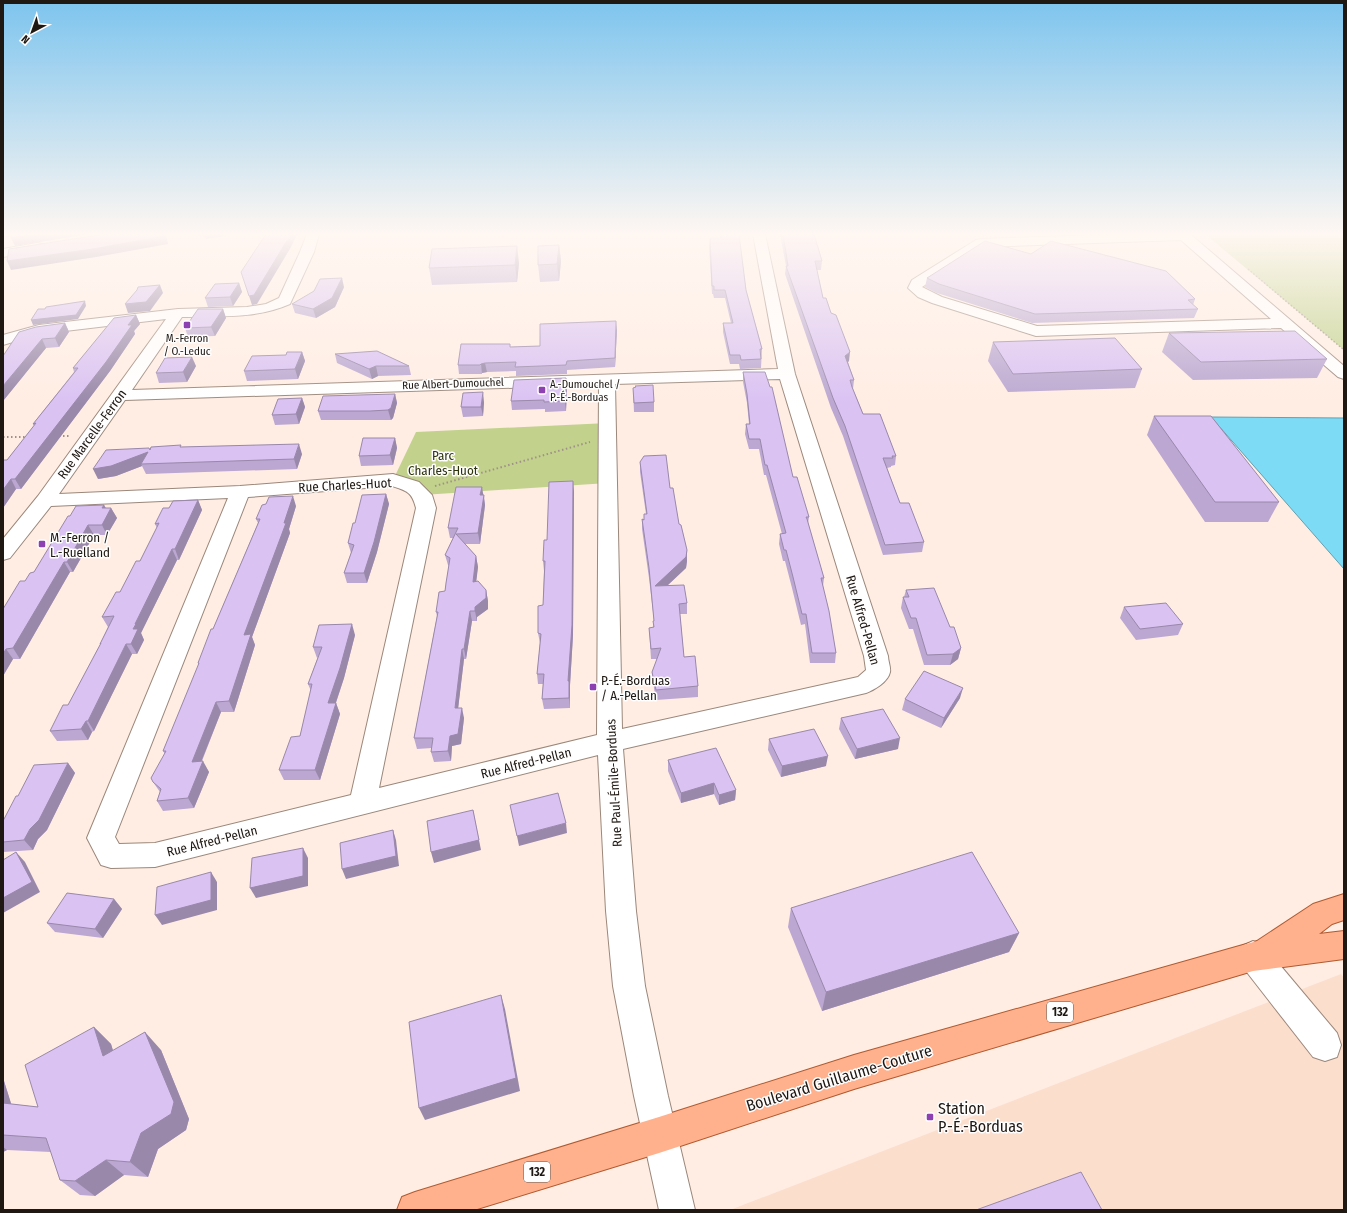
<svg xmlns="http://www.w3.org/2000/svg" width="1347" height="1213" viewBox="0 0 1347 1213" font-family="'Fira Sans Condensed',sans-serif">
<style>
.built{fill:#fcdecd}
.green{fill:#c2d28d}
.water{fill:#7edbf6;stroke:#61a0b2}
.lines{fill:none;stroke-linecap:round;stroke-linejoin:round}
.minor-casing{stroke:#9b877b;stroke-width:2}
.major-casing{stroke:#b0592f;stroke-width:2}
.path-far1{stroke:#9f9189;stroke-width:1.5;stroke-dasharray:1.5 2;stroke-linecap:butt}
.path{stroke:#9f9189;stroke-width:2;stroke-dasharray:1.5 2.5;stroke-linecap:butt}
.minor{fill:#fff;fill-rule:evenodd}
.major{fill:#ffb08c;fill-rule:evenodd}
.wall{fill:#bba7d1}
.shaded-wall{fill:#98a}
.building{fill:#dac2f3;stroke:#98a}
.poi-dot{fill:#8c40b2;stroke:#fefefe;stroke-width:1.5}
.labels{text-anchor:middle;dominant-baseline:central;stroke-width:3;stroke-linejoin:round;paint-order:stroke}
.far-poi-label{font-size:11px;fill:#1e1712;stroke:#fefefe}
.far-street-label{font-size:11px;fill:#1e1712;stroke:#fefefe}
.shield{fill:#fefefe;stroke:#615c59;stroke-width:1}
.shield-label{font-size:12px;font-weight:bold;fill:#1e1712}
.street-label{font-size:13px;fill:#1e1712;stroke:#fefefe}
.park-label{font-size:13px;fill:#2d340d;stroke:#fefefe}
.poi-label{font-size:13px;fill:#1e1712;stroke:#fefefe;text-anchor:start}
.near-street-label{font-size:16px;fill:#1e1712;stroke:#fefefe}
.near-poi-label{font-size:16px;fill:#1e1712;stroke:#fefefe;text-anchor:start}
</style>
<rect width="100%" height="100%" fill="#ffede3"/>
<polygon class="built" points="1341,974 1344,978 1344,1210 730,1210"/>
<g class="green">
<polygon points="1205,234 1344,234 1344,350"/>
<polygon points="608,423 608,483 422,495 393,480 416,432"/>
</g>
<polygon class="water" points="1211,417 1344,418 1344,569"/>
<g class="lines">
<defs>
<g id="minor">
<path d="M307,234h12l-5,18 -24,52c-34,15 -71,12 -108,13l-50,73 646,-21 -25,-135h12l30,140 93,282c0,5 3,12 2,16 -2,10 -16,18 -24,21l-243,56 13,162 9,75 23,110 27,114h-36l-25,-114 -21,-110 -7,-75 -8,-156 -443,112 -44,1 -10,-3 -14,-27 141,-340 -177,8 -41,52 -7,2v-21l35,-43 128,-177 -126,15 -37,11v-10l36,-10 139,-16 69,-2 19,-3 13,-6 21,-46zM780,379l84,277 2,14 -8,7 -236,52 -7,-345zM599,385l-2,350 -218,53 57,-280 -4,-13 -13,-13 -26,-8 -153,12 -181,8 66,-94zM392,486c15,5 20,6 24,22l-65,287 -196,48 -36,1 -4,-7 133,-340z"/>
<path d="M1129,234h61l154,132v13l-6,-2 -57,-49 -245,8 -104,-33 -14,-6 -10,-9 4,-8 64,-40 5,-1zM1181,240l90,79 -234,7 -95,-29 -20,-10 62,-40z"/>
<polygon points="37,243 42,244 44,247 42,250 3,257 3,249"/>
<polygon points="1253,941 1264,946 1337,1033 1341,1045 1337,1057 1325,1061 1313,1057 1242,966 1238,956 1242,946"/>
</g>
<polygon id="major" points="1344,894 1344,920 1332,924 1319,934 1344,931 1344,959 1253,971 854,1089 659,1153 474,1210 397,1210 402,1197 415,1192 659,1117 854,1055 1257,941 1313,904"/>
</defs>
<use href="#minor" class="minor-casing"/>
<use href="#major" class="major-casing"/>
<polyline class="path-far1" points="1248,269 1344,350"/>
<g class="path">
<polyline points="59,436 70,436"/>
<polyline points="3,437 28,437"/>
<polyline points="435,486 590,442"/>
</g>
<use href="#minor" class="minor"/>
<use href="#major" class="major"/>
</g>
<g class="wall">
<polygon points="719,234 739,234 746,290 762,349 761,368 740,369 739,364 730,364 723,332 723,323 731,323 725,298 714,298 713,294 712,294 709,246 710,238 720,238"/>
<polygon points="780,234 814,234 822,261 821,270 817,270 823,298 849,361 848,362 854,380 853,389 863,414 896,456 895,465 891,466 891,467 887,468 900,503 924,542 922,552 883,555 843,436 831,408 785,274 786,266"/>
<polygon points="559,245 561,261 559,281 540,282 538,265"/>
<polygon points="1031,254 1195,299 1193,305 1198,309 1194,318 1032,323 937,293 925,287 927,278"/>
<polygon points="519,263 517,282 432,285 429,268"/>
<polygon points="239,283 242,292 233,306 208,307 205,298"/>
<polygon points="344,287 335,307 316,318 295,313 292,304"/>
<polygon points="223,309 226,318 215,336 188,337 185,328"/>
<polygon points="136,315 140,324 134,331 135,334 110,371 21,489 16,489 3,508 3,460 7,460 34,426 33,424 74,372 73,368"/>
<polygon points="65,323 69,332 59,347 46,348 3,401 3,356"/>
<polygon points="617,330 615,367 567,370 567,374 516,376 516,371 487,372 482,373 482,374 459,374 458,365 510,347 540,346"/>
<polygon points="1169,333 1327,359 1317,378 1193,380 1162,352"/>
<polygon points="993,342 1142,369 1135,388 1008,392 988,361"/>
<polygon points="302,352 305,361 298,379 247,381 244,371 286,355"/>
<polygon points="335,354 409,366 411,375 378,376 372,379 337,363"/>
<polygon points="196,366 187,382 159,383 156,373"/>
<polygon points="743,372 793,477 809,517 808,523 824,578 823,586 836,653 835,663 810,663 805,624 801,625 792,588 785,561 783,561 779,544 780,534 782,534 766,475 764,475 759,449 749,449 745,434 746,424 749,424 747,403 743,382"/>
<polygon points="566,378 567,388 566,411 545,412 545,409 512,410 511,401"/>
<polygon points="633,388 654,402 654,412 634,412"/>
<polygon points="395,394 397,403 393,418 391,420 321,420 318,411"/>
<polygon points="302,398 305,407 299,424 275,425 272,415"/>
<polygon points="484,402 483,416 463,417 461,407"/>
<polygon points="1154,416 1279,502 1268,522 1205,522 1147,435"/>
<polygon points="395,438 397,448 393,465 361,466 359,456"/>
<polygon points="182,447 302,454 297,469 146,474 142,466 116,476 98,479 150,449"/>
<polygon points="640,462 670,488 687,561 686,568 667,586 687,603 687,614 680,614 684,657 698,686 698,697 656,700 653,682 652,672 657,659 651,659 649,628 653,627 654,621 649,578 642,529 642,519 644,519 644,514 646,514 640,472"/>
<polygon points="574,491 573,635 570,685 570,708 544,709 542,699 543,684 538,684 537,674 540,643 538,633 543,605 544,571 543,561 547,540"/>
<polygon points="386,494 389,504 377,552 367,583 347,583 344,573 351,553 348,543 355,523"/>
<polygon points="483,495 484,495 485,505 480,544 465,544 476,556 478,567 476,581 486,590 488,601 488,609 477,617 477,621 472,621 466,659 464,659 458,708 464,718 461,744 452,746 451,761 434,762 431,752 432,748 417,749 414,738 437,616 436,612 445,591 449,566 448,565 445,555 453,538 450,538 448,528"/>
<polygon points="198,500 202,510 179,560 177,560 141,633 144,640 137,654 132,654 94,731 92,732 88,740 57,741 50,731 68,705 100,645 100,644 108,627 102,617 120,592 140,561 157,528 155,524 169,508"/>
<polygon points="104,505 106,508 111,508 117,518 107,535 94,535 73,572 70,572 20,659 13,659 3,676 3,609 25,581 34,572 70,516"/>
<polygon points="296,506 289,529 290,533 252,637 255,645 234,712 221,712 202,761 209,772 194,808 163,811 157,801 160,792 153,782 165,754 163,751 199,665 198,663 213,629 258,523 256,519"/>
<polygon points="906,590 950,627 961,648 958,659 950,665 924,665 913,629 909,629 901,608 903,597 904,597"/>
<polygon points="1124,607 1183,624 1178,635 1136,640 1120,618"/>
<polygon points="355,635 344,678 336,703 340,714 320,780 284,780 279,770 300,736 311,691 308,684 318,657 317,658 313,647"/>
<polygon points="960,698 941,728 902,710 905,699"/>
<polygon points="841,718 898,749 855,759 839,729"/>
<polygon points="769,739 826,766 781,777 768,750"/>
<polygon points="668,760 736,790 735,800 719,805 714,794 681,803 668,771"/>
<polygon points="68,763 75,773 47,830 38,839 33,850 3,852 3,821 18,796"/>
<polygon points="114,899 122,909 103,938 55,932 47,923"/>
<polygon points="791,908 1019,933 1009,952 822,1011 788,927"/>
<polygon points="94,1027 111,1044 113,1051 161,1050 189,1119 186,1130 158,1149 148,1177 124,1175 95,1196 80,1195 60,1180 51,1152 7,1150 3,1152 3,1080 4,1081 11,1104 38,1107"/>
</g>
<g class="shaded-wall">
<polygon points="33,234 89,234 15,246 11,238"/>
<polygon points="165,234 166,234 168,244 96,257 11,270 7,261"/>
<polygon points="205,234 225,234 226,236 206,239"/>
<polygon points="291,234 297,234 291,247 257,304 252,305 249,296"/>
<polygon points="559,245 561,261 559,281 557,264"/>
<polygon points="517,246 519,263 517,282 515,265"/>
<polygon points="342,278 344,287 335,307 316,318 313,309"/>
<polygon points="239,283 242,292 233,306 230,297"/>
<polygon points="160,285 163,293 150,311 128,313 125,304"/>
<polygon points="85,301 86,306 78,319 33,325 31,320"/>
<polygon points="223,309 226,318 215,336 211,327"/>
<polygon points="136,315 140,324 134,331 135,334 110,371 21,489 15,479 128,325"/>
<polygon points="616,321 617,330 615,367 615,358"/>
<polygon points="65,323 69,332 59,347 55,338"/>
<polygon points="42,339 46,348 3,401 3,386"/>
<polygon points="302,352 305,361 298,379 295,369"/>
<polygon points="850,352 849,361 844,365 845,356"/>
<polygon points="192,357 196,366 187,382 183,372"/>
<polygon points="485,363 487,372 482,373 482,374 481,364"/>
<polygon points="376,366 378,376 372,379 369,369"/>
<polygon points="566,378 567,388 566,411 565,401"/>
<polygon points="483,392 484,402 483,416 481,407"/>
<polygon points="395,394 397,403 393,418 391,420 388,410"/>
<polygon points="302,398 305,407 299,424 296,414"/>
<polygon points="395,438 397,448 393,465 390,455"/>
<polygon points="299,444 302,454 297,469 294,459"/>
<polygon points="148,452 141,464 142,466 116,476 98,479 93,469"/>
<polygon points="11,479 16,489 3,508 3,490"/>
<polygon points="573,481 574,491 573,635 570,685 570,708 568,681"/>
<polygon points="482,487 485,505 480,544 478,533 480,495"/>
<polygon points="386,494 389,504 377,552 367,583 364,573"/>
<polygon points="293,496 296,506 289,529 290,533 252,637 255,645 234,712 229,701 244,635"/>
<polygon points="198,500 202,510 179,560 175,549"/>
<polygon points="104,505 108,513 111,508 117,518 107,535 102,525 102,508"/>
<polygon points="88,525 94,535 73,572 67,562"/>
<polygon points="172,549 177,560 141,633 144,640 137,654 131,644 135,624"/>
<polygon points="687,550 687,561 686,568 655,597 655,586"/>
<polygon points="476,556 478,567 475,592 473,582"/>
<polygon points="64,562 70,572 20,659 13,648"/>
<polygon points="486,590 488,601 488,609 477,617 477,621 475,611 475,607"/>
<polygon points="470,611 472,621 466,659 464,649"/>
<polygon points="352,624 355,635 344,678 332,714 328,703"/>
<polygon points="126,644 132,654 94,731 88,721"/>
<polygon points="961,648 958,659 950,665 953,654"/>
<polygon points="6,649 13,659 3,676 3,654"/>
<polygon points="462,649 464,659 457,718 455,708"/>
<polygon points="963,688 960,698 941,728 944,718"/>
<polygon points="216,702 221,712 197,772 192,762"/>
<polygon points="336,703 340,714 320,780 315,770"/>
<polygon points="462,708 464,718 461,744 452,746 451,761 448,751 450,736"/>
<polygon points="86,721 92,732 88,740 81,729"/>
<polygon points="900,738 898,749 855,759 857,749"/>
<polygon points="828,756 826,766 781,777 782,766"/>
<polygon points="203,761 209,772 194,808 188,798"/>
<polygon points="68,763 75,773 47,830 38,839 33,850 24,840 30,829"/>
<polygon points="714,783 714,794 681,803 681,793"/>
<polygon points="736,790 735,800 719,805 719,795"/>
<polygon points="473,810 481,850 434,863 431,852"/>
<polygon points="566,823 567,833 519,846 517,836"/>
<polygon points="393,830 396,840 399,866 346,879 342,869"/>
<polygon points="303,848 308,858 308,886 256,898 250,888"/>
<polygon points="16,852 25,862 40,892 3,913 3,898"/>
<polygon points="211,872 217,882 217,910 162,925 155,915"/>
<polygon points="114,899 122,909 103,938 95,929"/>
<polygon points="1019,933 1009,952 822,1011 826,992"/>
<polygon points="501,995 505,1009 520,1091 425,1120 419,1108"/>
<polygon points="94,1027 111,1044 120,1073 103,1056"/>
<polygon points="145,1032 161,1050 189,1119 186,1130 158,1149 148,1177 130,1162 141,1133"/>
<polygon points="3,1080 4,1081 16,1119 3,1109"/>
<polygon points="3,1147 7,1150 3,1152"/>
<polygon points="106,1160 124,1175 95,1196 75,1181"/>
</g>
<g class="building">
<polygon points="12,234 33,234 11,238"/>
<polygon points="105,234 165,234 165,236 93,249 7,261 9,249"/>
<polygon points="266,234 291,234 254,295 249,296 241,272"/>
<polygon points="721,234 739,234 746,290 762,349 760,349 761,359 741,360 740,355 730,355 723,323 733,323 725,290 714,290 714,286 712,286 710,238 721,238"/>
<polygon points="783,234 814,234 822,261 815,261 823,298 826,298 831,313 836,315 850,352 845,356 854,380 850,380 852,387 863,414 880,414 896,456 892,456 893,458 883,458 900,503 909,503 924,542 885,545 845,426 833,398 786,266 788,266"/>
<polygon points="985,241 1031,254 1051,241 1166,271 1195,299 1188,300 1198,309 1035,314 939,284 927,278"/>
<polygon points="559,245 557,264 538,265 538,246"/>
<polygon points="517,246 515,265 429,268 432,249"/>
<polygon points="342,278 332,298 313,309 292,304 314,291 320,279"/>
<polygon points="239,283 230,297 205,298 215,284"/>
<polygon points="160,285 146,302 125,304 137,290 138,287"/>
<polygon points="85,301 76,315 31,320 38,309 45,309 46,307"/>
<polygon points="198,309 223,309 211,327 185,328"/>
<polygon points="136,315 128,325 132,325 106,362 15,479 11,479 3,490 3,460 7,460 36,423 33,424 78,368 73,368 114,318"/>
<polygon points="616,321 615,358 567,361 566,365 515,367 516,362 485,363 481,364 480,365 458,365 461,344 510,344 510,347 540,346 540,324"/>
<polygon points="65,323 55,338 42,339 3,386 3,356 19,332 36,327"/>
<polygon points="1295,331 1327,359 1201,362 1169,333"/>
<polygon points="1115,338 1142,369 1013,374 993,342"/>
<polygon points="377,351 409,366 376,366 369,369 335,354"/>
<polygon points="287,352 302,352 295,369 244,371 252,356 286,355"/>
<polygon points="192,357 183,372 156,373 165,358"/>
<polygon points="743,372 765,372 770,387 772,387 793,477 797,477 809,517 806,517 807,519 824,578 821,578 829,611 836,653 812,653 806,614 802,614 793,577 786,550 784,550 780,534 786,533 767,465 765,465 760,439 749,439 746,424 750,424 747,394"/>
<polygon points="566,378 565,401 544,402 544,400 511,401 514,380"/>
<polygon points="653,385 654,402 634,403 633,388 636,387 635,386"/>
<polygon points="483,392 481,407 461,407 463,393"/>
<polygon points="395,394 391,408 388,410 370,411 318,411 323,396"/>
<polygon points="302,398 296,414 272,415 278,399"/>
<polygon points="1154,416 1211,416 1279,502 1215,502"/>
<polygon points="363,438 395,438 390,455 359,456"/>
<polygon points="299,444 294,459 141,464 148,452 111,466 93,469 106,450 149,448 150,450 151,447 181,445 180,447"/>
<polygon points="666,455 670,488 673,488 679,524 681,525 687,550 686,557 655,586 684,585 687,603 679,604 684,657 695,656 698,686 656,690 652,672 661,648 651,649 649,628 654,627 653,621 654,621 649,568 642,519 644,520 644,514 647,514 640,462 644,456"/>
<polygon points="573,481 572,625 568,681 569,681 569,698 542,699 544,674 537,674 541,634 538,633 538,606 543,605 545,561 543,561 544,540 547,540 549,482"/>
<polygon points="456,487 482,487 480,495 484,495 478,533 456,534 476,556 473,582 478,581 486,590 486,598 475,607 475,611 470,611 464,649 462,649 455,708 462,708 458,734 450,736 448,751 431,752 433,738 414,738 438,612 436,612 439,592 445,591 446,583 450,558 445,555 458,528 448,528"/>
<polygon points="386,494 374,542 364,573 344,573 354,545 348,543 353,523 355,523 362,495"/>
<polygon points="293,496 284,523 286,523 244,635 251,634 229,701 216,702 192,762 203,761 188,798 157,801 161,789 153,782 151,778 166,751 163,751 199,663 198,663 211,629 213,629 260,519 256,519 262,505 266,504 269,497"/>
<polygon points="198,500 175,549 172,549 135,624 136,624 133,629 138,629 131,644 126,644 88,721 86,721 81,729 50,731 63,705 68,705 101,643 100,644 114,616 102,617 116,592 120,592 136,561 140,561 159,523 155,524 163,508 169,508 173,501"/>
<polygon points="104,505 102,508 111,508 102,525 88,525 67,562 64,562 13,648 6,649 3,654 3,609 20,581 25,581 30,573 34,572 68,516 70,516 76,506"/>
<polygon points="934,588 950,627 954,627 961,648 953,654 927,655 916,618 911,618 903,597 909,597 906,590"/>
<polygon points="1166,603 1183,624 1140,629 1124,607"/>
<polygon points="352,624 340,668 328,703 336,703 315,770 279,770 291,737 300,736 312,684 308,684 322,647 313,647 319,625"/>
<polygon points="924,671 963,688 944,718 905,699"/>
<polygon points="883,709 900,738 857,749 841,718"/>
<polygon points="814,729 828,756 782,766 769,739"/>
<polygon points="716,748 736,790 719,795 714,783 681,793 668,760"/>
<polygon points="68,763 39,820 30,829 24,840 3,842 3,821 16,796 18,796 34,765"/>
<polygon points="558,793 566,823 517,836 510,805"/>
<polygon points="473,810 479,840 431,852 427,821"/>
<polygon points="393,830 396,856 342,869 340,843"/>
<polygon points="303,848 303,876 250,888 252,858"/>
<polygon points="16,852 32,882 3,898 3,860"/>
<polygon points="972,852 1019,933 826,992 791,908"/>
<polygon points="211,872 211,900 155,915 157,887"/>
<polygon points="67,893 114,899 95,929 47,923"/>
<polygon points="501,995 516,1078 419,1108 409,1022"/>
<polygon points="94,1027 103,1056 145,1032 174,1102 171,1114 141,1133 130,1162 106,1160 75,1181 60,1180 46,1138 3,1135 3,1103 38,1107 25,1065"/>
<polygon points="1081,1172 1102,1210 976,1210"/>
</g>
<linearGradient id="sky" x2="0" y2="1"><stop stop-color="#7dc4ee"/><stop offset="0.58" stop-color="#fff7f2"/><stop offset="1" stop-color="#fff7f2" stop-opacity="0"/></linearGradient>
<rect width="1347" height="404" fill="url(#sky)"/>
<g class="poi-dot">
<rect x="183" y="321" width="8" height="8" rx="2"/>
<rect x="538" y="386" width="8" height="8" rx="2"/>
<rect x="38" y="540" width="8" height="8" rx="2"/>
<rect x="589" y="683" width="8" height="8" rx="2"/>
<rect x="926" y="1113" width="8" height="8" rx="2"/>
</g>
<g class="labels">
<g class="far-poi-label">
<text x="187" y="338">M.-Ferron<tspan x="187" dy="13">/ O.-Leduc</tspan></text>
<text x="550" y="384" text-anchor="start">A.-Dumouchel /<tspan x="550" dy="13">P.-É.-Borduas</tspan></text>
</g>
<g class="far-street-label">
<text transform="translate(453 384) rotate(-2)">Rue Albert-Dumouchel</text>
</g>
<g class="shield">
<rect x="1047" y="1002" width="26" height="20" rx="3"/>
<rect x="524" y="1162" width="26" height="20" rx="3"/>
</g>
<g class="shield-label">
<text x="1060" y="1012">132</text>
<text x="537" y="1172">132</text>
</g>
<g class="street-label">
<text transform="translate(92 434) rotate(-54)">Rue Marcelle-Ferron</text>
<text transform="translate(345 485) rotate(-3)">Rue Charles-Huot</text>
<text transform="translate(863 620) rotate(74)">Rue Alfred-Pellan</text>
<text transform="translate(526 763) rotate(-14)">Rue Alfred-Pellan</text>
<text transform="translate(614 783) rotate(-93)">Rue Paul-Émile-Borduas</text>
<text transform="translate(212 841) rotate(-14)">Rue Alfred-Pellan</text>
</g>
<g class="park-label">
<text x="443" y="455">Parc<tspan x="443" dy="15">Charles-Huot</tspan></text>
</g>
<g class="poi-label">
<text x="50" y="537">M.-Ferron /<tspan x="50" dy="15">L.-Ruelland</tspan></text>
<text x="601" y="680">P.-É.-Borduas<tspan x="601" dy="15">/ A.-Pellan</tspan></text>
</g>
<g class="near-street-label">
<text transform="translate(839 1078) rotate(-17)">Boulevard Guillaume-Couture</text>
</g>
<g class="near-poi-label">
<text x="938" y="1108">Station<tspan x="938" dy="18">P.-É.-Borduas</tspan></text>
</g>
</g>
<rect width="1347" height="1213" fill="none" stroke="#1e1712" stroke-width="8"/>
<g transform="translate(32 32) rotate(221)" stroke="#fefefe" stroke-width="3" paint-order="stroke">
<path d="M0-3L7 15L0 10L-7 15Z" fill="#1e1712"/>
<text y="-6" font-size="11" font-weight="bold" text-anchor="middle" fill="#1e1712">N</text>
</g>
</svg>
